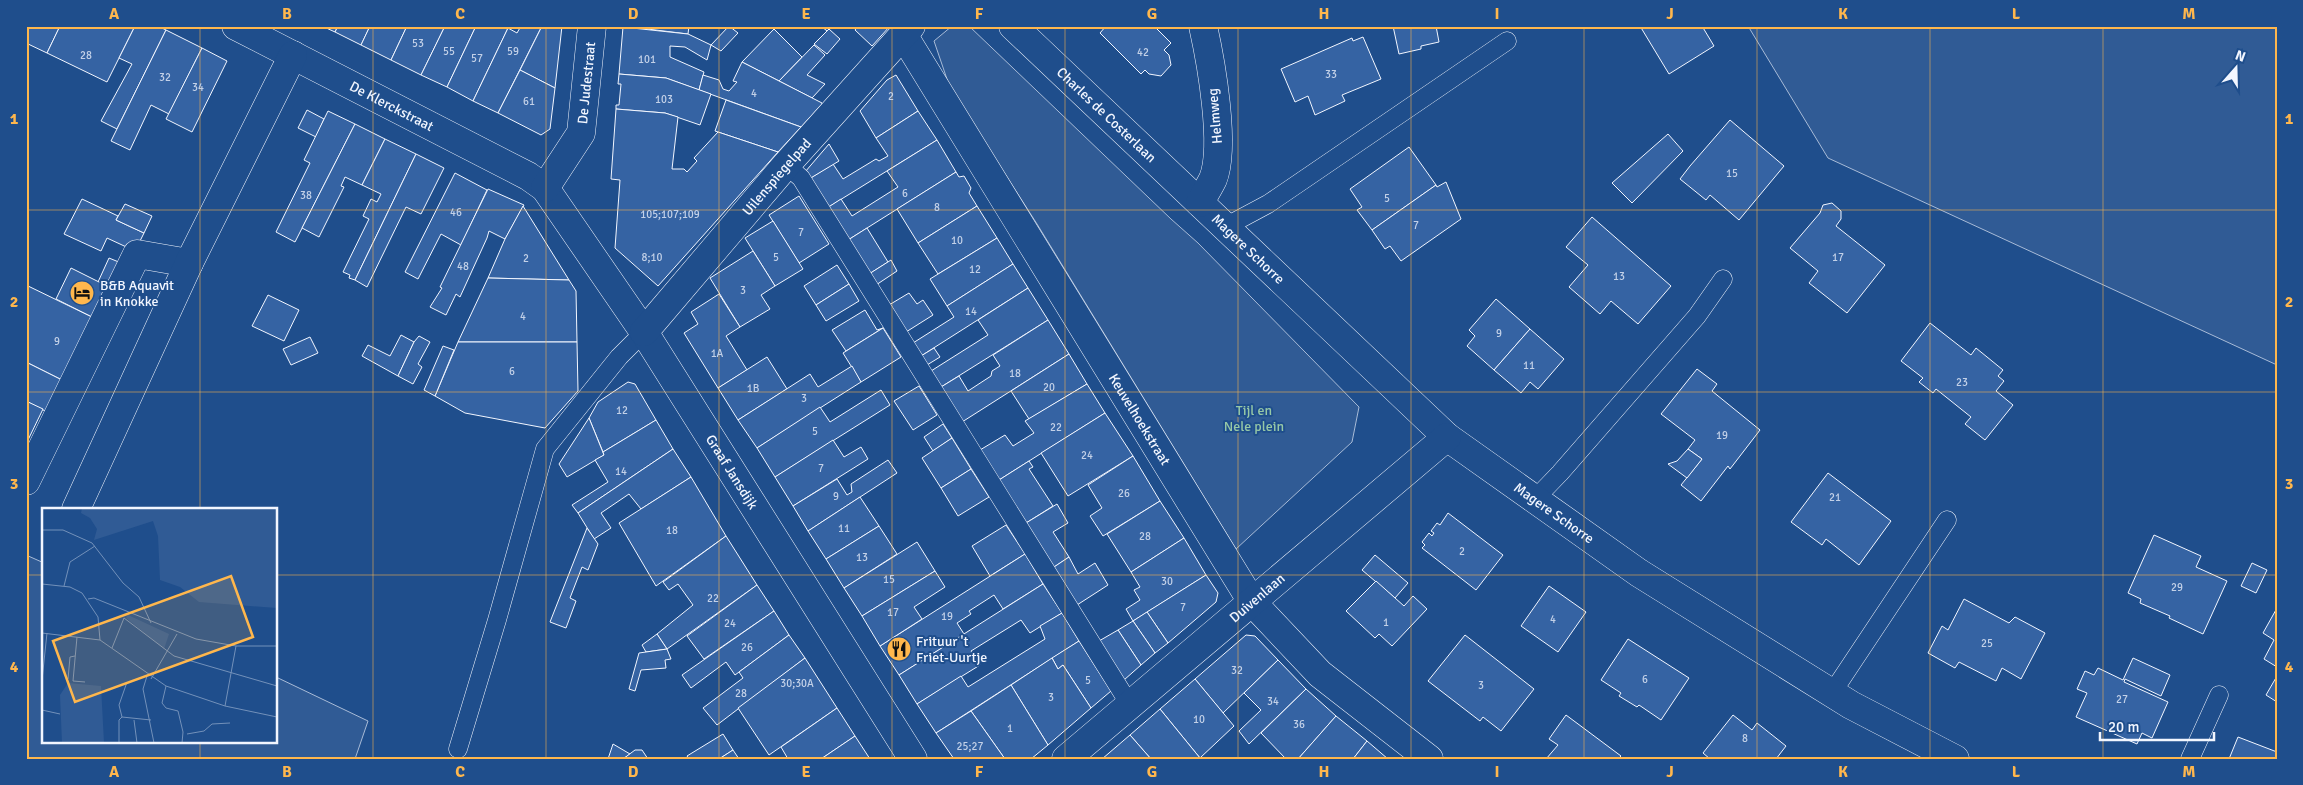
<svg xmlns="http://www.w3.org/2000/svg" width="2303" height="785" viewBox="0 0 2303 785" font-family="Signika,sans-serif">
<style>
.built{fill:#305b95;stroke:#a8bbd7}
.building{fill:#3563a3;stroke:#f2f6ff}
.lines{fill:none;stroke-linecap:round;stroke-linejoin:round}
.lane-casing{stroke:#f2f6ff;stroke-width:19}
.street-casing{stroke:#f2f6ff;stroke-width:29}
.lane{stroke:#1f4e8c;stroke-width:18}
.street{stroke:#1f4e8c;stroke-width:28}
.grid{fill:none;stroke:#ffb74d;stroke-width:1;stroke-opacity:0.55}
.labels{text-anchor:middle;dominant-baseline:central;stroke-width:4;stroke-linejoin:round;paint-order:stroke}
.number-label{font-size:11px;fill:#c3d1e8}
.street-label{font-size:14px;fill:#f2f6ff;stroke:#1f4e8c}
.poi-label{font-size:14px;fill:#f2f6ff;stroke:#1f4e8c;text-anchor:start}
.park-label{font-size:14px;fill:#97c8a6;stroke:#1f4e8c}
.inset-road{fill:none;stroke:#7391ba;stroke-width:1}
.view{fill:#ffb74d;fill-opacity:0.15;stroke:#ffb74d;stroke-width:2.5}
.inset-edge{fill:none;stroke:#f2f6ff;stroke-width:2.5}
.neatline{fill:none;stroke:#ffb74d;stroke-width:2}
.grid-label{font-size:16px;text-anchor:middle;font-weight:bold;fill:#ffb74d}
</style>
<rect width="100%" height="100%" fill="#1f4e8c"/>
<g class="built">
<polygon points="952,26 969,26 1171,219 1198,243 1359,407 1352,442 1236,549 1037,224 950,88 934,41"/>
<polygon points="1748,26 2277,26 2277,365 1828,158"/>
<polygon points="26,555 44,563 44,741 276,741 276,677 368,721 355,759 26,759"/>
</g>
<g class="building">
<polygon points="26,26 60,26 47,53 26,43"/>
<polygon points="60,26 135,26 107,82 47,53"/>
<polygon points="135,26 158,26 166,30 117,129 101,121 132,64 119,58"/>
<polygon points="322,26 338,26 335,32"/>
<polygon points="338,26 370,26 361,45 335,32"/>
<polygon points="370,26 407,26 391,60 361,45"/>
<polygon points="407,26 445,26 421,75 391,60"/>
<polygon points="445,26 476,26 447,87 421,75"/>
<polygon points="476,26 509,26 473,101 447,87"/>
<polygon points="521,26 542,26 498,113 473,101 508,28 517,33"/>
<polygon points="542,26 562,26 555,88 520,70"/>
<polygon points="623,26 689,26 688,34"/>
<polygon points="729,26 738,33 721,51 711,45"/>
<polygon points="821,26 832,26 827,31"/>
<polygon points="858,26 890,26 872,46 855,30"/>
<polygon points="1106,26 1161,26 1157,29 1171,43 1164,50 1169,55 1171,65 1161,76 1149,74 1145,70 1141,74 1100,33"/>
<polygon points="1393,26 1436,26 1439,42 1421,46 1421,49 1399,54"/>
<polygon points="1640,26 1702,26 1714,46 1669,74"/>
<polygon points="623,27 688,34 711,45 707,60 685,47 670,46 670,57 704,72 699,90 666,78 619,74"/>
<polygon points="774,29 802,57 779,81 742,62"/>
<polygon points="829,29 840,39 827,54 814,44"/>
<polygon points="166,30 202,48 169,114 151,105 130,150 111,141"/>
<polygon points="1363,37 1381,79 1342,95 1345,101 1315,115 1308,96 1295,102 1281,69 1352,38 1353,41"/>
<polygon points="814,45 825,55 807,75 825,84 812,98 779,81"/>
<polygon points="202,48 227,61 192,132 166,119"/>
<polygon points="742,62 822,103 822,104 801,127 699,90 703,75 719,80 723,89 729,91 737,82 733,81"/>
<polygon points="520,70 555,88 550,129 541,135 498,113"/>
<polygon points="619,74 666,78 711,94 700,125 665,113 616,109 616,105 619,105 621,84 618,84"/>
<polygon points="896,75 918,111 876,138 860,111 887,80"/>
<polygon points="726,100 801,127 778,152 715,131"/>
<polygon points="616,109 665,113 678,117 672,169 684,169 687,172 697,161 694,158 718,132 778,152 658,286 615,248 620,180 611,179"/>
<polygon points="307,110 324,119 316,137 298,128"/>
<polygon points="328,111 355,124 295,242 276,232 310,163 304,160"/>
<polygon points="918,111 937,140 827,208 809,179 833,164 843,179 876,159 879,161 888,156 876,138"/>
<polygon points="1730,120 1784,166 1739,220 1710,195 1706,200 1680,179 1690,166"/>
<polygon points="355,124 385,139 362,185 345,177 341,186 344,187 319,237 302,228"/>
<polygon points="1668,134 1683,151 1632,203 1612,183"/>
<polygon points="385,139 416,154 355,280 349,278 350,275 343,272 369,219 363,216 371,199 377,202 381,194 362,185"/>
<polygon points="937,140 956,172 848,240 827,208 841,199 852,216 898,187 887,171"/>
<polygon points="829,144 839,161 809,179 805,172"/>
<polygon points="1409,147 1436,185 1372,230 1357,210 1362,207 1350,189"/>
<polygon points="416,154 444,168 421,214 406,207 367,287 355,280"/>
<polygon points="956,172 959,177 964,176 971,188 969,193 977,206 918,243 897,209"/>
<polygon points="455,173 487,190 461,245 441,234 418,279 405,272"/>
<polygon points="1446,182 1461,219 1401,261 1390,246 1385,249 1372,230 1436,185 1437,187"/>
<polygon points="488,189 524,205 505,239 489,231 487,238 460,297 456,294 446,315 430,307 442,288 440,287"/>
<polygon points="799,196 829,244 799,263 769,215"/>
<polygon points="82,199 118,216 116,220 144,233 135,251 107,238 101,251 64,234"/>
<polygon points="1832,203 1841,211 1841,219 1836,226 1885,265 1847,313 1809,283 1818,271 1790,248 1820,213 1823,205"/>
<polygon points="125,204 152,216 144,233 116,220"/>
<polygon points="523,206 569,280 488,278 505,239"/>
<polygon points="977,206 997,238 938,274 918,243"/>
<polygon points="1592,217 1671,286 1638,324 1611,301 1600,314 1569,287 1588,265 1566,247"/>
<polygon points="773,221 803,269 775,286 745,238"/>
<polygon points="867,228 888,262 869,274 848,240"/>
<polygon points="997,238 1013,264 947,306 930,279"/>
<polygon points="753,251 775,286 761,295 770,309 740,327 710,278"/>
<polygon points="109,258 126,265 115,290 98,282"/>
<polygon points="891,260 897,271 876,285 869,274"/>
<polygon points="1013,264 1028,288 921,356 913,343 954,317 947,306"/>
<polygon points="837,265 849,284 816,305 804,286"/>
<polygon points="71,268 107,286 92,317 56,299"/>
<polygon points="488,278 569,280 576,291 577,342 458,342"/>
<polygon points="849,284 859,301 826,321 816,305"/>
<polygon points="26,285 98,320 68,383 26,362"/>
<polygon points="1028,288 1048,320 941,387 931,371 988,335 978,320"/>
<polygon points="909,293 917,304 923,300 933,315 906,332 889,305"/>
<polygon points="719,294 740,327 726,336 747,370 718,388 684,333 698,324 691,312"/>
<polygon points="268,295 299,310 284,341 252,326"/>
<polygon points="1496,299 1530,329 1494,370 1467,346 1475,336 1469,330"/>
<polygon points="865,310 877,330 883,328 846,351 832,330"/>
<polygon points="1048,320 1069,354 962,422 941,387 959,376 968,391 991,376 992,371 1000,366 993,355"/>
<polygon points="1930,323 1971,355 1976,348 2003,370 1998,376 2004,381 1996,391 2013,405 1985,440 1965,424 1971,417 1936,389 1933,393 1919,382 1923,378 1901,361"/>
<polygon points="883,328 901,357 861,382 843,353"/>
<polygon points="1530,329 1564,359 1538,389 1530,382 1521,393 1494,370"/>
<polygon points="401,335 414,342 398,376 362,356 368,345 390,356"/>
<polygon points="419,336 430,342 418,364 422,367 413,384 398,376 414,342"/>
<polygon points="310,337 318,353 291,365 283,349"/>
<polygon points="458,342 577,342 578,391 545,428 465,413 435,396"/>
<polygon points="443,346 454,350 435,396 424,390"/>
<polygon points="934,348 940,357 927,365 921,356"/>
<polygon points="1069,354 1087,384 1029,419 1011,391"/>
<polygon points="767,357 787,389 738,420 718,388"/>
<polygon points="26,362 68,383 49,413 26,401"/>
<polygon points="852,366 861,382 757,448 738,420 810,374 818,387"/>
<polygon points="1697,369 1717,384 1712,391 1760,430 1730,469 1728,466 1701,501 1681,485 1702,459 1688,449 1695,440 1661,414"/>
<polygon points="628,382 635,384 656,420 603,452 589,418 598,402"/>
<polygon points="1087,384 1105,413 999,480 980,450 1005,435 1013,446 1034,433 1025,421"/>
<polygon points="919,386 937,415 913,430 894,401"/>
<polygon points="881,390 890,405 775,477 757,448 820,407 830,422"/>
<polygon points="26,401 43,409 28,440 26,439"/>
<polygon points="1105,413 1133,456 1068,496 1041,453"/>
<polygon points="589,418 604,455 567,477 559,464"/>
<polygon points="656,420 673,449 578,513 572,505 608,482 595,460 604,455 603,452"/>
<polygon points="943,424 952,438 933,451 924,437"/>
<polygon points="952,438 971,469 941,488 922,458"/>
<polygon points="833,440 844,457 861,447 868,459 793,506 775,477"/>
<polygon points="673,449 691,477 641,509 629,494 601,513 611,528 594,539 578,513"/>
<polygon points="1688,449 1702,459 1687,478 1668,464 1677,461"/>
<polygon points="1133,456 1160,501 1103,536 1090,516 1102,508 1088,485"/>
<polygon points="888,460 897,473 808,531 793,506 837,479 847,495 852,492 851,484"/>
<polygon points="1029,461 1033,467 1029,469 1053,506 1026,523 999,480"/>
<polygon points="971,469 989,497 958,516 941,488"/>
<polygon points="1828,473 1891,521 1859,565 1826,539 1822,545 1791,522"/>
<polygon points="691,477 726,536 656,586 619,523"/>
<polygon points="860,497 879,526 826,559 808,531"/>
<polygon points="1160,501 1184,538 1131,572 1107,534"/>
<polygon points="1057,504 1068,523 1053,532 1069,557 1054,567 1026,523"/>
<polygon points="1448,513 1503,555 1476,590 1422,548 1425,545 1422,542 1429,533 1432,536 1434,533 1431,531 1437,523 1440,525"/>
<polygon points="1006,525 1025,554 990,576 972,546"/>
<polygon points="879,526 897,554 844,588 826,559"/>
<polygon points="587,528 598,544 588,570 582,567 570,598 576,601 566,628 550,622"/>
<polygon points="2154,535 2201,556 2196,567 2227,581 2203,634 2169,618 2170,616 2140,603 2141,599 2128,593"/>
<polygon points="726,536 757,585 667,649 657,634 693,605 678,584 669,590 663,582"/>
<polygon points="1184,538 1206,575 1133,621 1126,609 1140,600 1134,590 1140,587 1131,572"/>
<polygon points="917,542 935,571 862,616 844,588"/>
<polygon points="1025,554 1043,584 1003,609 994,595 969,611 971,614 957,623 964,634 899,675 880,646"/>
<polygon points="1375,555 1408,583 1395,598 1362,570"/>
<polygon points="1069,557 1078,574 1095,563 1108,585 1077,605 1054,567"/>
<polygon points="2252,563 2267,570 2256,593 2241,586"/>
<polygon points="935,571 945,587 914,607 922,619 880,646 862,616"/>
<polygon points="1206,575 1218,593 1216,602 1168,643 1147,612"/>
<polygon points="1376,581 1404,606 1413,596 1427,609 1392,646 1379,634 1375,638 1346,611"/>
<polygon points="1043,584 1062,613 1030,633 1021,620 971,651 980,665 917,704 899,675"/>
<polygon points="757,585 774,611 704,659 687,636"/>
<polygon points="1549,586 1586,612 1558,652 1521,626"/>
<polygon points="1964,599 2009,623 2015,617 2045,633 2021,679 2002,668 1996,681 1959,662 1955,668 1928,653 1942,626 1948,630"/>
<polygon points="2277,608 2277,667 2264,659 2274,640 2263,633"/>
<polygon points="774,611 789,635 735,675 726,662 691,688 682,675"/>
<polygon points="1147,612 1168,643 1155,653 1133,621"/>
<polygon points="1062,613 1079,641 936,733 917,704 961,676 968,687 1045,639 1040,626"/>
<polygon points="1133,621 1155,653 1141,665 1118,630"/>
<polygon points="1118,630 1141,665 1124,680 1099,641"/>
<polygon points="657,634 667,649 646,652 642,645"/>
<polygon points="789,635 805,658 717,725 703,708 743,678 739,672"/>
<polygon points="1246,635 1255,636 1278,660 1223,713 1195,679"/>
<polygon points="1465,635 1534,689 1501,731 1483,717 1480,721 1428,681"/>
<polygon points="1628,639 1689,678 1661,720 1639,705 1637,707 1619,696 1621,693 1601,680"/>
<polygon points="1079,641 1111,691 1091,708 1063,665 1058,669 1052,658"/>
<polygon points="667,649 671,659 665,660 666,668 641,670 635,691 629,689 639,653"/>
<polygon points="805,658 837,708 769,755 738,708"/>
<polygon points="1052,658 1058,669 1063,665 1091,708 1048,745 1011,685"/>
<polygon points="2133,658 2170,675 2161,696 2125,679 2124,682 2168,702 2152,738 2142,733 2137,744 2076,717 2087,693 2077,689 2085,671 2094,675 2098,668 2123,680"/>
<polygon points="1278,660 1306,689 1249,744 1239,731 1261,710 1244,693"/>
<polygon points="2277,676 2277,702 2266,695"/>
<polygon points="1195,679 1234,726 1200,758 1160,709"/>
<polygon points="1011,685 1048,745 1031,759 1005,759 971,711"/>
<polygon points="1306,689 1336,716 1298,759 1286,759 1261,733"/>
<polygon points="837,708 855,736 821,759 788,759 781,747"/>
<polygon points="1160,709 1200,758 1201,759 1151,759 1130,735"/>
<polygon points="971,711 1005,759 954,759 936,733"/>
<polygon points="1566,715 1621,756 1618,759 1546,759 1558,745 1549,739"/>
<polygon points="1733,715 1752,730 1757,723 1786,746 1776,759 1710,759 1703,753"/>
<polygon points="1336,716 1367,741 1353,759 1298,759"/>
<polygon points="723,734 733,750 719,759 689,759 687,756"/>
<polygon points="1130,735 1151,759 1102,759"/>
<polygon points="855,736 870,759 821,759"/>
<polygon points="2238,737 2277,752 2277,759 2229,759"/>
<polygon points="1367,741 1388,759 1353,759"/>
<polygon points="613,744 630,754 623,759 608,759"/>
<polygon points="635,750 642,750 648,759 623,759"/>
<polygon points="733,750 739,759 719,759"/>
</g>
<g class="lines">
<defs>
<g id="lane">
<polyline points="786,165 801,178 1130,705"/>
<polyline points="1225,227 1268,204 1507,41"/>
<polyline points="1535,499 1560,473 1697,316 1723,279"/>
<polyline points="1832,693 1947,520"/>
<polyline points="458,749 497,620 545,449 619,357 644,332"/>
<polyline points="2190,759 2219,695"/>
</g>
<g id="street">
<path id="s1" d="M236,26l292,150 17,12 99,144 269,427"/>
<path id="s2" d="M1013,26l434,411 192,136 212,132 104,54"/>
<path id="s3" d="M904,36l348,566 68,72 109,85"/>
<path id="s4" d="M545,188l36,-55 11,-107"/>
<path d="M1200,203c4,-8 9,-16 13,-24 13,-33 -2,-117 -10,-153"/>
<path id="s5" d="M644,332l142,-167 125,-139"/>
<polyline points="26,481 137,254 189,263"/>
<polyline points="76,509 189,263 293,55"/>
<path id="s6" d="M1066,759l381,-322"/>
</g>
</defs>
<use href="#lane" class="lane-casing"/>
<use href="#street" class="street-casing"/>
<use href="#lane" class="lane"/>
<use href="#street" class="street"/>
</g>
<path class="grid" d="M200,26v483M373,26v733M546,26v733M719,26v733M892,26v733M1065,26v733M1238,26v733M1411,26v733M1584,26v733M1757,26v733M1930,26v733M2103,26v733M26,210h2251M26,392h2251M26,575h18M276,575h2001M200,741v18"/>
<defs>
<symbol id="hotel-disc" viewBox="-11 -11 22 22"><circle r="9.5" fill="#ffb74d" stroke="#1f4e8c"/><path d="M-6-4.5h1.5V1H6V5H4.5V3h-9V5H-6ZM-4 0a1.8 1.8 0 1 1 3.6 0ZM.5 0V-2.5h3Q6-2.5 6 0Z" fill="#111"/></symbol>
<symbol id="restaurant-disc" viewBox="-11 -11 22 22"><circle r="9.5" fill="#ffb74d" stroke="#1f4e8c"/><path d="M-5-6h1v4h1v-4h1v4h1v-4h1v5L-1.5 .5V6h-2V.5L-5-1ZM5-6V6H3V1.5H1.5Q1.5-4 5-6Z" fill="#111"/></symbol>
</defs>
<g fill-rule="evenodd">
<use href="#hotel-disc" x="68" y="279" width="28" height="28"/>
<use href="#restaurant-disc" x="885" y="635" width="28" height="28"/>
</g>
<g class="labels">
<g class="number-label">
<text x="418" y="43">53</text>
<text x="449" y="51">55</text>
<text x="513" y="51">59</text>
<text x="1143" y="52">42</text>
<text x="86" y="55">28</text>
<text x="477" y="58">57</text>
<text x="647" y="59">101</text>
<text x="1331" y="74">33</text>
<text x="165" y="77">32</text>
<text x="198" y="87">34</text>
<text x="754" y="93">4</text>
<text x="891" y="96">2</text>
<text x="664" y="99">103</text>
<text x="529" y="101">61</text>
<text x="1732" y="173">15</text>
<text x="905" y="193">6</text>
<text x="306" y="195">38</text>
<text x="1387" y="198">5</text>
<text x="937" y="207">8</text>
<text x="456" y="212">46</text>
<text x="670" y="214">105;107;109</text>
<text x="1416" y="225">7</text>
<text x="801" y="232">7</text>
<text x="957" y="240">10</text>
<text x="652" y="257">8;10</text>
<text x="776" y="257">5</text>
<text x="1838" y="257">17</text>
<text x="526" y="258">2</text>
<text x="463" y="266">48</text>
<text x="975" y="269">12</text>
<text x="1619" y="276">13</text>
<text x="743" y="290">3</text>
<text x="971" y="311">14</text>
<text x="523" y="316">4</text>
<text x="1499" y="333">9</text>
<text x="57" y="341">9</text>
<text x="717" y="353">1A</text>
<text x="1529" y="365">11</text>
<text x="512" y="371">6</text>
<text x="1015" y="373">18</text>
<text x="1962" y="382">23</text>
<text x="1049" y="387">20</text>
<text x="753" y="388">1B</text>
<text x="804" y="398">3</text>
<text x="622" y="410">12</text>
<text x="1056" y="427">22</text>
<text x="815" y="431">5</text>
<text x="1722" y="435">19</text>
<text x="1087" y="455">24</text>
<text x="821" y="468">7</text>
<text x="621" y="471">14</text>
<text x="1124" y="493">26</text>
<text x="836" y="496">9</text>
<text x="1835" y="497">21</text>
<text x="844" y="528">11</text>
<text x="672" y="530">18</text>
<text x="1145" y="536">28</text>
<text x="1462" y="551">2</text>
<text x="862" y="557">13</text>
<text x="889" y="579">15</text>
<text x="1167" y="581">30</text>
<text x="2177" y="587">29</text>
<text x="713" y="598">22</text>
<text x="1183" y="607">7</text>
<text x="893" y="612">17</text>
<text x="947" y="616">19</text>
<text x="1553" y="619">4</text>
<text x="1386" y="622">1</text>
<text x="730" y="623">24</text>
<text x="1987" y="643">25</text>
<text x="747" y="647">26</text>
<text x="1237" y="670">32</text>
<text x="1645" y="679">6</text>
<text x="1088" y="680">5</text>
<text x="797" y="683">30;30A</text>
<text x="1481" y="685">3</text>
<text x="741" y="693">28</text>
<text x="1051" y="697">3</text>
<text x="2122" y="699">27</text>
<text x="1273" y="701">34</text>
<text x="1199" y="719">10</text>
<text x="1299" y="724">36</text>
<text x="1010" y="728">1</text>
<text x="1745" y="738">8</text>
<text x="970" y="746">25;27</text>
</g>
<g class="street-label">
<text stroke="none"><textPath href="#s4" startOffset="116">De Judestraat</textPath></text>
<text stroke="none"><textPath href="#s1" startOffset="175">De Klerckstraat</textPath></text>
<text stroke="none"><textPath href="#s2" startOffset="129">Charles de Costerlaan</textPath></text>
<text transform="translate(1215 116) rotate(-95)">Helmweg</text>
<text stroke="none"><textPath href="#s5" startOffset="204">Uilenspiegelpad</textPath></text>
<text stroke="none"><textPath href="#s2" startOffset="324">Magere Schorre</textPath></text>
<text stroke="none"><textPath href="#s3" startOffset="450">Keuvelhoekstraat</textPath></text>
<text stroke="none"><textPath href="#s1" startOffset="689">Graaf Jansdijk</textPath></text>
<text stroke="none"><textPath href="#s2" startOffset="729">Magere Schorre</textPath></text>
<text stroke="none"><textPath href="#s6" startOffset="250">Duivenlaan</textPath></text>
</g>
<g class="poi-label">
<text x="100" y="285">B&amp;B Aquavit<tspan x="100" dy="16">in Knokke</tspan></text>
<text x="916" y="641">Frituur 't<tspan x="916" dy="16">Friet-Uurtje</tspan></text>
</g>
<g class="park-label">
<text x="1254" y="410">Tijl en<tspan x="1254" dy="16">Nele plein</tspan></text>
</g>
</g>
<g transform="translate(42 508)">
<rect width="235" height="235" fill="#1f4e8c"/>
<path d="M40,0h195v100l-78,-6 -19,-15 -20,-7 -2,-44 -5,-15 -59,19 3,-11 -7,-11 -9,-5zM86,107l41,19 -5,15 -38,-31zM26,175l33,3 3,57h-42l-2,-48z" fill="#305b95"/>
<path class="inset-road" d="M0,22h21l29,13 31,40 16,14 12,26M0,76l28,3 12,6 16,24 2,23M22,78l6,-24 25,-16M46,91l6,-1 102,41 40,7h41M82,110l50,38 103,30M0,125l58,7 66,46 59,20 52,11M35,129l-4,44 12,1M70,140l12,-30M105,168l-4,13 11,54M26,171l2,-22 5,-1M109,171l26,-45M0,172l5,-47M124,178l-4,17 4,5 12,3 5,21 -1,11M183,198l11,-60M0,202l18,4M80,209l-3,-12 8,-23M92,212l3,23M162,223l8,-7 18,-1M145,226l17,-3M77,235v-23l3,-3 29,3"/>
<path class="view" d="M189,68l22,61 -178,65 -22,-61z"/>
<rect width="235" height="235" class="inset-edge"/>
</g>
<rect width="2303" height="785" fill="none" stroke="#1f4e8c" stroke-width="55"/>
<g transform="translate(2236 68) rotate(20)" stroke="#1f4e8c" stroke-width="4" paint-order="stroke">
<path d="M0-4L9 19L0 12L-9 19Z" fill="#f2f6ff"/>
<text y="-8" font-size="14" font-weight="bold" text-anchor="middle" fill="#f2f6ff">N</text>
</g>
<path d="M2100 732v8h114v-8" fill="none" stroke="#f2f6ff" stroke-width="2.5"/>
<text x="2108" y="732" font-size="15" fill="#f2f6ff" stroke="#1f4e8c" stroke-width="4" paint-order="stroke">20 m</text>
<rect x="28" y="28" width="2248" height="730" class="neatline"/>
<g class="grid-label">
<text x="114" y="19">A</text>
<text x="287" y="19">B</text>
<text x="460" y="19">C</text>
<text x="633" y="19">D</text>
<text x="806" y="19">E</text>
<text x="979" y="19">F</text>
<text x="1152" y="19">G</text>
<text x="1324" y="19">H</text>
<text x="1497" y="19">I</text>
<text x="1670" y="19">J</text>
<text x="1843" y="19">K</text>
<text x="2016" y="19">L</text>
<text x="2189" y="19">M</text>
<text x="14" y="124">1</text>
<text x="2289" y="124">1</text>
<text x="14" y="307">2</text>
<text x="2289" y="307">2</text>
<text x="14" y="489">3</text>
<text x="2289" y="489">3</text>
<text x="14" y="672">4</text>
<text x="2289" y="672">4</text>
<text x="114" y="777">A</text>
<text x="287" y="777">B</text>
<text x="460" y="777">C</text>
<text x="633" y="777">D</text>
<text x="806" y="777">E</text>
<text x="979" y="777">F</text>
<text x="1152" y="777">G</text>
<text x="1324" y="777">H</text>
<text x="1497" y="777">I</text>
<text x="1670" y="777">J</text>
<text x="1843" y="777">K</text>
<text x="2016" y="777">L</text>
<text x="2189" y="777">M</text>
</g>
</svg>
